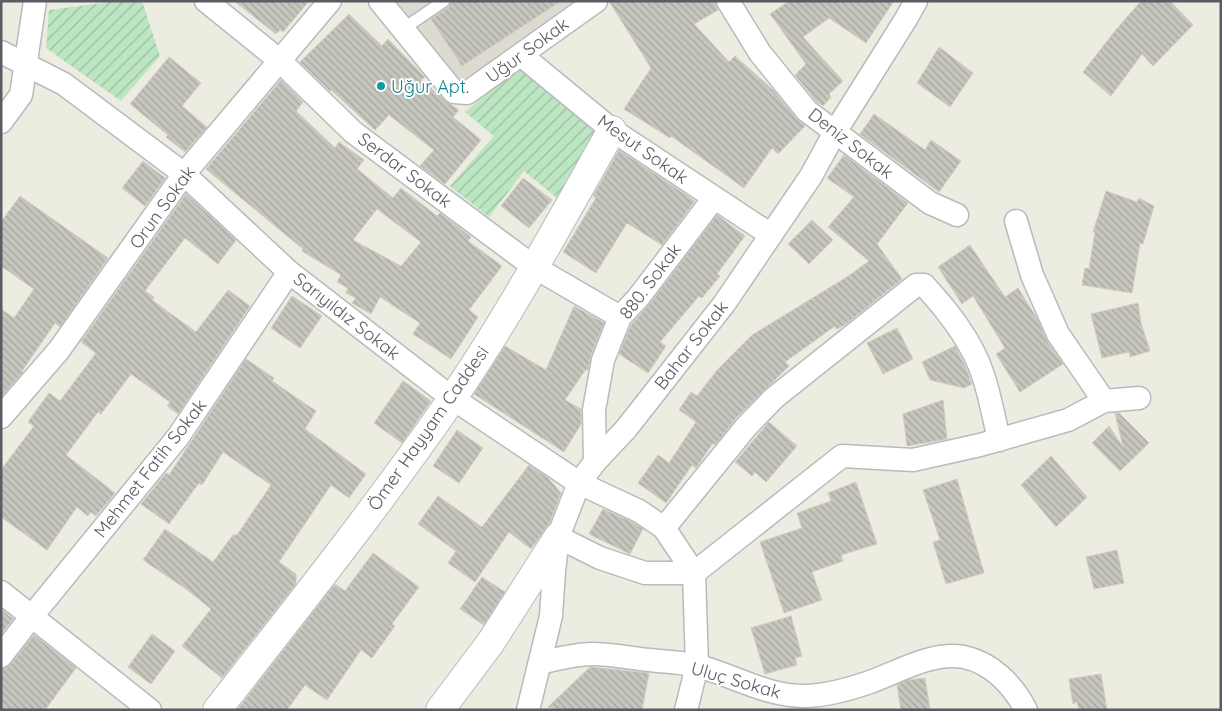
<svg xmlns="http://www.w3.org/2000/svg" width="1222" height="711" viewBox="0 0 1222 711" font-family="Quicksand,sans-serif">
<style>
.education{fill:#dddbcf}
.garden{fill:url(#garden-furrows)}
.building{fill:url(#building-back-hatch);stroke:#d1cebf;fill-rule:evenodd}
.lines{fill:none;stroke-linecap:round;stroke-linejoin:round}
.service-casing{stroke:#b8bac0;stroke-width:14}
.minor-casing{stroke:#b8bac0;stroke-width:25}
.tertiary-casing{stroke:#b8bac0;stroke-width:30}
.service{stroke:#fff;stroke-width:11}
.minor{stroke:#fff;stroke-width:22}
.tertiary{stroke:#fff;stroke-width:28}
.culture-dot{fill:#0f9aa8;stroke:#fff;stroke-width:2}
.labels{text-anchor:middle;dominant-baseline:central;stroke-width:4;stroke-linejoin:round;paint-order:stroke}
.street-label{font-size:18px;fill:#595c62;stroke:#fff}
.culture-label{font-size:18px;fill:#0d838f;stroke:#fff;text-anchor:start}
</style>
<defs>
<pattern id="garden-furrows" width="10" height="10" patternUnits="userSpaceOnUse" patternTransform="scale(1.25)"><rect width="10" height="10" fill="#bce5c2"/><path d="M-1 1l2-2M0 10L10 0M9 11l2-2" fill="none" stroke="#9cbda1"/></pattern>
<pattern id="building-back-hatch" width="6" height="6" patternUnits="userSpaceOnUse" patternTransform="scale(1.25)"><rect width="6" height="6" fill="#c7c6be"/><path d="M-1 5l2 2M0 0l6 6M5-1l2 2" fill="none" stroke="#a5a49e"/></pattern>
</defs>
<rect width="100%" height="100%" fill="#edece0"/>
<polygon class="education" points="395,1 578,1 458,85"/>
<g class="garden">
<polygon points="118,1 142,1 160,56 121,101 46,48 49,10"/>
<polygon points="520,66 597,131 557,198 524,171 489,217 450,186 494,136 465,112"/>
</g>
<g class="building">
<polygon points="234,1 309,1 283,32 280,30 276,34"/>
<polygon points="451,1 561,1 462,66 431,19 449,7"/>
<polygon points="609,1 715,1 718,10 694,24 729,62 735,56 773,90 797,119 805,126 778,154 772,148 744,188 671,136 670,138 624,109 651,68"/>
<polygon points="789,1 894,1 866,43 829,18 803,37 843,81 829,94 831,97 823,106 816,101 795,75 806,64 770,14"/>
<polygon points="1141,1 1170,1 1193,25 1153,66 1142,54 1111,96 1083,72 1115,31"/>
<polygon points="349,14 382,46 388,39 425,77 421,80 438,94 448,103 459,110 453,117 481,140 445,184 420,166 434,150 389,115 375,130 331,90 330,91 300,62"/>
<polygon points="939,47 973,73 950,107 917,83"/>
<polygon points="169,57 201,83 182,106 207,127 185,152 166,137 168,135 130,104"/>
<path d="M281,80l22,22 -7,9 39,37 4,-6 25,18 -7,9 36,29 8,-10 36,28 3,-3 31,24 -3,4 34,25 -33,44 9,7 -27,42 -38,-25 7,-11 -40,-26 -9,17 -19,-11 4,-5 -10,-5 2,-5 -11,-6 4,-7 -39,-24 1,-2 -97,-80zM377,209l44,33 -20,24 -48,-26z"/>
<polygon points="874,114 925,150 931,140 961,161 939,192 860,134"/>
<polygon points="619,150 695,201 662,245 627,223 596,273 563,252 596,198 593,196"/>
<polygon points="844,155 908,203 877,244 902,279 846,324 837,329 835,326 785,362 789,366 736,418 715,445 713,443 696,468 692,465 666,503 638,483 658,455 669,463 696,422 679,410 691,392 697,396 718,369 752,335 847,277 869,261 828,227 854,197 827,178"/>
<polygon points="143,161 165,178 145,206 122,188"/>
<polygon points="523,178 552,200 529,228 501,206"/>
<polygon points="1106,191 1137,202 1139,198 1154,206 1143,244 1140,243 1132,293 1082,285 1085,268 1089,269 1095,232 1093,232"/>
<polygon points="186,194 236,240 218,264 185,238 145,291 154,297 152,300 196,332 228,290 250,306 178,414 167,406 170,402 131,374 101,414 98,412 66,455 115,493 96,516 91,512 88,516 77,507 47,550 1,517 1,470 34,426 28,422 49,393 60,401 96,353 81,342"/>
<polygon points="20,196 108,258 60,327 55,323 22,371 23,372 1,397 1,309 14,318 34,289 1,266 1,222"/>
<polygon points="717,215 745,236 717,274 720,276 702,298 699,296 660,342 666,346 648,373 619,354 631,325 648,306"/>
<polygon points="812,220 833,240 809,264 788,244"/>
<polygon points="970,245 1005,297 1018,288 1038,320 1047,341 1063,364 1020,392 996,354 1005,348 973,296 962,304 938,267"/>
<polygon points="292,296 322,316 300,348 271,328"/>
<polygon points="1138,303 1141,323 1150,351 1130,357 1129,352 1102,358 1091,314"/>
<polygon points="574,306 604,323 591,355 588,370 586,369 565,400 581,409 581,424 564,452 474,394 505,346 546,370"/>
<polygon points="897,328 913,359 883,374 867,343"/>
<polygon points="955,346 966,368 972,384 964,388 930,380 922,362"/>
<polygon points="246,359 274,378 272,381 316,411 305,429 366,474 349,498 331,485 279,562 296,574 296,584 222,678 182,646 211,609 186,589 143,560 165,529 213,562 233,535 237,535 271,485 223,452 202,485 199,483 169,524 141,504 166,473 169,475"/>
<polygon points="403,381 431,401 402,443 374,423"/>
<polygon points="943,400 947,439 907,446 903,414"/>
<polygon points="1115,413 1119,413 1149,443 1120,471 1092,443 1109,426 1123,447"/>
<polygon points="769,422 797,446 766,482 755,472 752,476 735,462"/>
<polygon points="457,430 483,448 459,483 433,466"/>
<polygon points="1051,456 1087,497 1056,527 1021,485"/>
<polygon points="529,465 548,478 561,493 549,524 531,549 509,532 475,582 448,563 456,551 418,524 438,496 482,527"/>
<polygon points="957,479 984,573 946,584 933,542 940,540 923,490"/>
<polygon points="856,482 877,544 841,555 843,561 812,572 822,600 784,613 760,542 802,528 797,513 831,501 828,493"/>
<polygon points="603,509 632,522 643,529 630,554 589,534"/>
<polygon points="1117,550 1124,583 1094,589 1086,557"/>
<polygon points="373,553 419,587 392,624 395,626 372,658 361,650 327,700 305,685 287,710 237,710 335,584 345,591"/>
<polygon points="482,577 505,592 484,625 460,609"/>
<polygon points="1,609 13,619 1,634"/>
<polygon points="791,616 802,656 795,658 797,665 765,674 751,628"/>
<polygon points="152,634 175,651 151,684 128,667"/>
<polygon points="34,635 76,668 45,710 1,710 1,669 6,668 11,664"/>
<polygon points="590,667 649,673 642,710 566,710 548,707"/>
<polygon points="1101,674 1107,710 1079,710 1077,702 1073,704 1069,679"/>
<polygon points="925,678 930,710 901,710 897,685 908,680"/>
</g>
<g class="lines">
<defs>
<polyline id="service" points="403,29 444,1"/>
<g id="minor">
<polyline points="206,1 279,60 353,132 534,267 620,317"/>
<polyline points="380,1 454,92 467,93 596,1"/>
<polyline points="728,1 760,53 807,111 930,203 957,215"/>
<polyline points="1,52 64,84 184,174 289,272 452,398 579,483 639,511 664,528 694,573"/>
<polyline points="521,55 612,130 771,235"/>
<polyline points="1,122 21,95 35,1"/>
<polyline points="1016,221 1032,275 1058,334 1104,401"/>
<polyline points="1,417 59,350 184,174 330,1"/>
<polyline points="595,462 594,410 603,360 620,317 638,298 714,198"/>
<path d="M664,528l82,-101 28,-29 142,-113h8c24,26 48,56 59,90 7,21 11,43 16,65"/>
<polyline points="558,537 600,558 645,573 694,573 842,456 913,460 980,445 1068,420 1104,401 1139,398"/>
<polyline points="1,592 150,710"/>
<polyline points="1,656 32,616 178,437 289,272"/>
<path d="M540,663c17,-4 35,-9 52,-9 19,0 38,4 57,6 16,2 33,2 49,6 37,10 70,31 109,30 22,-1 43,-7 63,-14 28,-10 63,-31 94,-25 28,6 49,28 62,53"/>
<polyline points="528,710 551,616 554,571 558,537 579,483 595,462 626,429 724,304 811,176 835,132 906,19 916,1"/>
<polyline points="686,710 697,666 694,573"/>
</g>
<g id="tertiary">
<path d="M217,710c80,-102 161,-204 235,-311 59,-86 109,-179 160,-269"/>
<polyline points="440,710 491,642 558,537"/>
</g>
</defs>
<use href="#service" class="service-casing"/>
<use href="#minor" class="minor-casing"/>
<use href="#tertiary" class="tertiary-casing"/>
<use href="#service" class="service"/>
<use href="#minor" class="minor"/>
<use href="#tertiary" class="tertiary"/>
</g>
<circle class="culture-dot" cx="381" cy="86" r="5"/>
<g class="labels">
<g class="street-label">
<text transform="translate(527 50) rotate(-36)">Uğur Sokak</text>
<text transform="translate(851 143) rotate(38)">Deniz Sokak</text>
<text transform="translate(643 149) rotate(35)">Mesut Sokak</text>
<text transform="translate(405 170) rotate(37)">Serdar Sokak</text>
<text transform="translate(162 207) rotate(-54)">Orun Sokak</text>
<text transform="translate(650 281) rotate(-53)">880. Sokak</text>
<text transform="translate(347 316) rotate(38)">Sarıyıldız Sokak</text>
<text transform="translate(691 345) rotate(-52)">Bahar Sokak</text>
<text transform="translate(428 428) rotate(-55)">Ömer Hayyam Caddesi</text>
<text transform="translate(150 468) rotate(-52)">Mehmet Fatih Sokak</text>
<text transform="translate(736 680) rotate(16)">Uluç Sokak</text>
</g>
<g class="culture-label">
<text x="391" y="86">Uğur Apt.</text>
</g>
</g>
<rect width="1222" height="711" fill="none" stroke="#595c62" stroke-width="5"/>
</svg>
